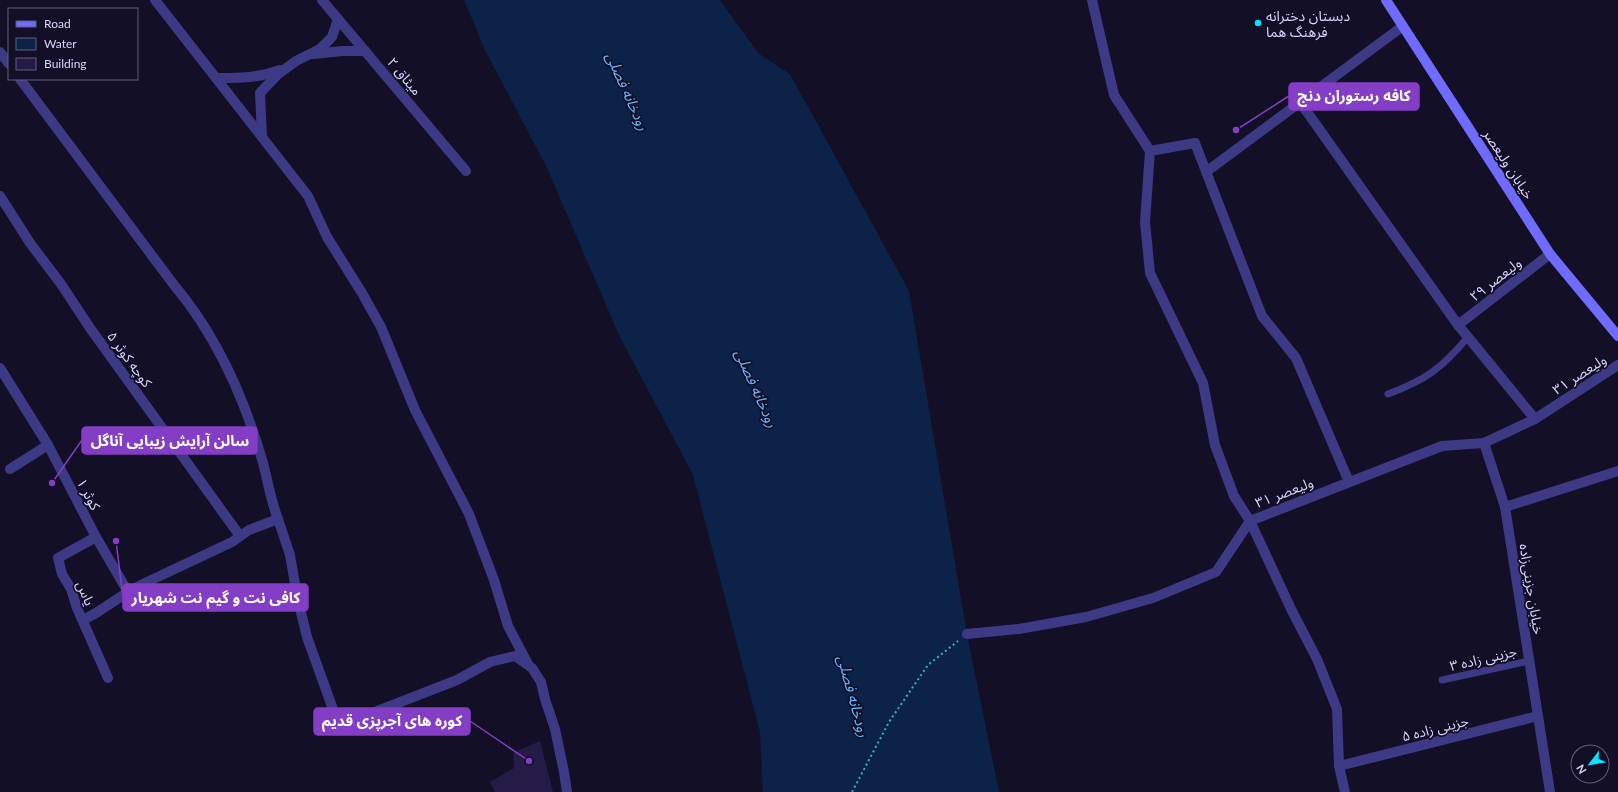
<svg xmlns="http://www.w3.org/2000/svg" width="1618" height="792" viewBox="0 0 1618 792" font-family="Lato,'Noto Sans Arabic',sans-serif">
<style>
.water{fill:#0c2248}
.building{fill:#241b47}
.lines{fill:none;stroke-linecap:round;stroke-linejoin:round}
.path{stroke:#2fb8b0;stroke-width:2;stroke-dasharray:2 3;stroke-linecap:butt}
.service{stroke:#3d3a85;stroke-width:7}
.minor{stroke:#3d3a85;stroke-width:10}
.tertiary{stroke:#3d3a85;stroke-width:10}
.secondary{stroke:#6f6bff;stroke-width:10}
.poi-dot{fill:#00e5ff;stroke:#130f26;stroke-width:1.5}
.labels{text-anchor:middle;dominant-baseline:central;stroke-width:3.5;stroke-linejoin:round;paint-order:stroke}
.poi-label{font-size:14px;fill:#d9d4ff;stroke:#130f26;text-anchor:start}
.street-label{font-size:14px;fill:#d9d4ff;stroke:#130f26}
.water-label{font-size:15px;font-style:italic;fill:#62b6ff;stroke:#130f26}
.leader{fill:none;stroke:#843dc5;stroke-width:1.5}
.callout-dot{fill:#843dc5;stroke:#130f26;stroke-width:1.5}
.callout{fill:#843dc5;stroke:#843dc5;stroke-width:1.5}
.callout-label{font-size:15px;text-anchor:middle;font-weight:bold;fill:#fff}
</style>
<rect width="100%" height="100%" fill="#130f26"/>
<polygon class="water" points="464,0 720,0 758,53 790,74 909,291 967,634 999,792 763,792 760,732 693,475 619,335 547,168 485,50"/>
<polygon class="building" points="540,741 553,792 495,792 490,782 514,768 513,753"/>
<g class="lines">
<polyline class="path" points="852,792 889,722 928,665 958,641"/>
<g class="service">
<path d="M1388,394c38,-14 54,-26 80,-57"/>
<polyline points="1442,680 1529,661"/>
</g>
<g class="minor">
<polyline points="155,0 308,196 327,237 362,293 381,327 415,410 469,514 494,580 508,626 528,664"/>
<polyline points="322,0 466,171"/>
<polyline points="1092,0 1114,95 1150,151 1195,143 1262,316 1296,358 1349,482"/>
<polyline points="0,52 9,64"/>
<polyline points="313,54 342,51 365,51"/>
<path d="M217,78c22,0 42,0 63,-8"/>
<path d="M20,79l154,206c43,51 71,115 89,178 5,19 8,38 15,56l-29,11 -17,12 -87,41 -17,9 -32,21 -13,7"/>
<polyline points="1300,102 1458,325 1535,419"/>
<polyline points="262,137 260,93 277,75 296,61 320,49 332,37 338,19"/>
<polyline points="1150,151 1145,222 1150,273 1203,383 1215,445 1234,496 1250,521 1292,611 1317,659 1337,709 1339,766 1345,792"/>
<polyline points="1206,172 1403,26"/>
<polyline points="0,196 30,243 61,284 90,328 240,536"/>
<polyline points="1458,325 1550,254"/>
<polyline points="0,368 48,445 96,537 128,592"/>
<polyline points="1484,443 1505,507"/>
<polyline points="10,469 48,445"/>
<polyline points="278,519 290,555 297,596 307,637 339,726 457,680 490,662 515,656 532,668 541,682 545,699 555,729 564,772 567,792"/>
<polyline points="96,537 58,558 62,574 71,589 77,608 108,678"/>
<polyline points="967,634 1019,629 1086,617 1153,598 1216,572 1250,521 1442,446 1484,443 1535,419 1618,365"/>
<polyline points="1339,766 1538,716"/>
</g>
<polyline class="tertiary" points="1550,792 1505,507 1618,471"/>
<polyline class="secondary" points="1386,0 1550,254 1618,336"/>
</g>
<circle class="poi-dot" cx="1258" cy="23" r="4"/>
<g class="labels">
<g class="poi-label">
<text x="1266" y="15">دبستان دخترانه<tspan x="1266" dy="16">فرهنگ هما</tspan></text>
</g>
<g class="street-label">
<text transform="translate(405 76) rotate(50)">میثاق ۲</text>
<text transform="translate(1509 164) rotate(57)">خیابان ولیعصر</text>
<text transform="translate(1495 279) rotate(-38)">ولیعصر ۲۹</text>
<text transform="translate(130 359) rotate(54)">کوچه کوثر ۵</text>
<text transform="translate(1579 374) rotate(-33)">ولیعصر ۳۱</text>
<text transform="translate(1284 492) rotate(-21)">ولیعصر ۳۱</text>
<text transform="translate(89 494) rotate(62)">کوثر ۱</text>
<text transform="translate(1532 589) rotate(81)">خیابان جزینی‌زاده</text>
<text transform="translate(86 593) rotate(67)">یاس</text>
<text transform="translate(1483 658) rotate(-13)">جزینی زاده ۳</text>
<text transform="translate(1435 728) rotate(-14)">جزینی زاده ۵</text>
</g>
<g class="water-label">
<text transform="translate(628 91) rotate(66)">رودخانه فصلی</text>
<text transform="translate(757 388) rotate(66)">رودخانه فصلی</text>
<text transform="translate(854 696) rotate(75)">رودخانه فصلی</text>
</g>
</g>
<path class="leader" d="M1236 130L1289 96M52 483L82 440M116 541L123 597M529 761L470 721"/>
<g class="callout-dot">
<circle cx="1236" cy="130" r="4"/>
<circle cx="52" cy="483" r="4"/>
<circle cx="116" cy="541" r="4"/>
<circle cx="529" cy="761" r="4"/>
</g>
<g class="callout">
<rect x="1289" y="83" width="130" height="27" rx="4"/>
<rect x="82" y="427" width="175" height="27" rx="4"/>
<rect x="123" y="584" width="185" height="27" rx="4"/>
<rect x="314" y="708" width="156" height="27" rx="4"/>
</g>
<g class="callout-label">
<text x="1354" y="101">کافه رستوران دنج</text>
<text x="170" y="446">سالن آرایش زیبایی آناگل</text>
<text x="216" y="603">کافی نت و گیم نت شهریار</text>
<text x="392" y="726">کوره های آجرپزی قدیم</text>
</g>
<rect x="8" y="8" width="130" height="72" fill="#130f26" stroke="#625e7d"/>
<rect x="16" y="21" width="20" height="6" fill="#6f6bff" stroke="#625e7d"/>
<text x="44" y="28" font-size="12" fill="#d9d4ff">Road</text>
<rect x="16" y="38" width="20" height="12" fill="#0c2248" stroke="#625e7d"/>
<text x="44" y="48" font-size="12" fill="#d9d4ff">Water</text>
<rect x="16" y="58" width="20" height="12" fill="#241b47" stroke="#625e7d"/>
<text x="44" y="68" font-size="12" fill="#d9d4ff">Building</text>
<g transform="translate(1590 764) rotate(239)"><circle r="19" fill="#130f26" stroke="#625e7d"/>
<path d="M0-3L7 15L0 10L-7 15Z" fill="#00e5ff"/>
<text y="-6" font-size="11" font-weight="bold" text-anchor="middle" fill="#d9d4ff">N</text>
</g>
</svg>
